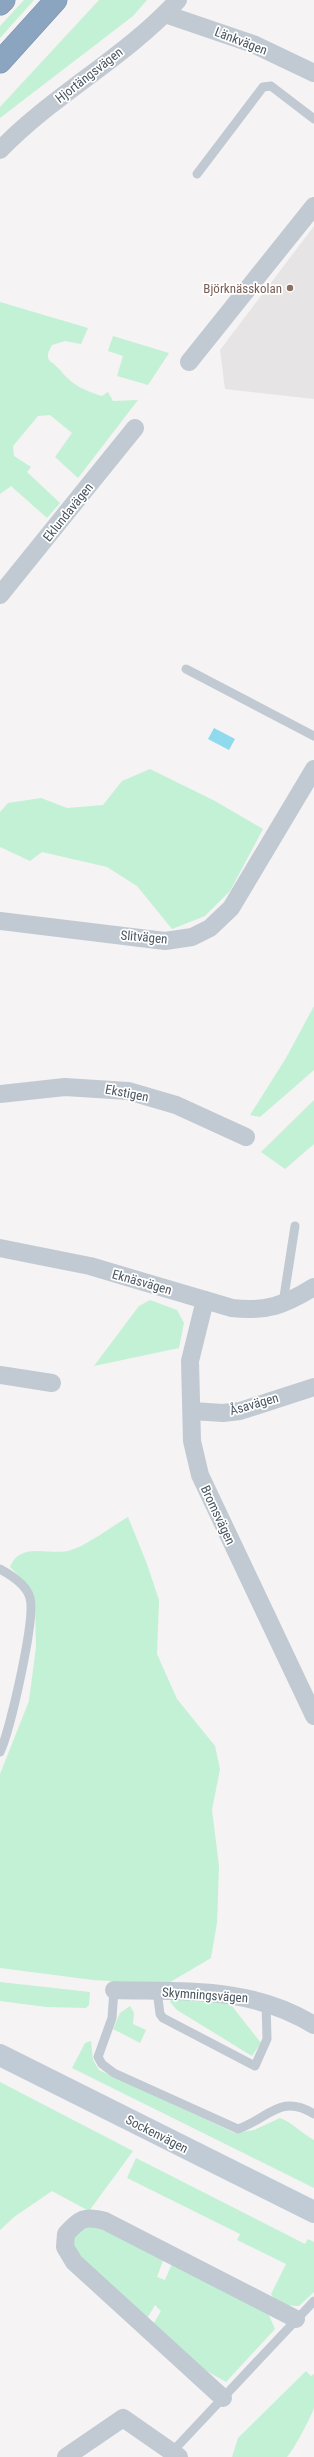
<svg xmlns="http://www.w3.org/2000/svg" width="314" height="2457" viewBox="0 0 314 2457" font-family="'Roboto Condensed',sans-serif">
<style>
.education{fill:#e6e4e5}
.green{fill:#c3f1d5}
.water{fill:#90daee}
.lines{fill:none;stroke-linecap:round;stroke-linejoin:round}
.highway-casing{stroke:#7690ad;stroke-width:23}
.lane{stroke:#c1cad2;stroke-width:9}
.street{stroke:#c1cad2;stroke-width:18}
.secondary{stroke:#c1cbd6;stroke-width:22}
.highway{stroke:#8ba5c1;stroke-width:22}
.education-dot{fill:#8d6e63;stroke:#fff;stroke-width:1.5}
.labels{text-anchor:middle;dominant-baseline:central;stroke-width:3.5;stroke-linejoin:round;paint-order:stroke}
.street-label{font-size:13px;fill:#4a5661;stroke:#fff}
.education-label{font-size:13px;fill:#785e54;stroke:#fff;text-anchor:end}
</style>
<rect width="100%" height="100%" fill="#f5f3f3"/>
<polygon class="education" points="314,226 314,399 225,389 220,350"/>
<g class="green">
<polygon points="24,0 34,0 0,38 0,26"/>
<polygon points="99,0 147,0 133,16 0,118 0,107"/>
<path d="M0,302l88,26 -7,16 -16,-3 -13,4c-10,17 0,15 8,25 12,15 23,20 42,26l6,-4 5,9 25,-1 -60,78 -23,-21 17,-24 -22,-18 -12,1 -25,30 1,10 17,11 -4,5 33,31 -13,15 -36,-32 -11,8z"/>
<polygon points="113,336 169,353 148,385 117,376 123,356 108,351"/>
<polygon points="150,769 215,801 263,829 230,891 205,916 172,929 137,886 107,867 42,852 30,861 0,847 0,812 8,803 41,798 67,808 103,805 122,781"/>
<polygon points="314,1006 314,1070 260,1117 250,1115 286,1058"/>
<polygon points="314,1100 314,1144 285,1169 261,1152"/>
<polygon points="150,1300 177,1310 184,1323 179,1348 94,1366 139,1306"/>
<path d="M128,1517l19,47 12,36 -2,54 20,45 38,47 5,23 -8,41 7,56 -2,57 -6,35 -44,26 -74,-4 -93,-12v-194l29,-73 7,-54 -1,-44 -9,-20 -16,-16c11,-27 41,-10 61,-17 17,-5 41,-24 57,-33z"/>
<polygon points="0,1982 90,1992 89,2005 86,2008 46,2007 0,2001"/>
<polygon points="172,1998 228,2001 261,2043 252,2056 177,2010 170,2002"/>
<polygon points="130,2006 134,2013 133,2024 146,2030 140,2043 113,2029 120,2013"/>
<path d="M91,2041l2,19 6,10 136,63 19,-3 26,-12c13,5 21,15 34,22v48l-242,-120 13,-25z"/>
<polygon points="0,2082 133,2151 89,2211 52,2191 14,2217 0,2230"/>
<path d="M136,2158l169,86 3,-5 6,3v50l-15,14c-10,0 -23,-2 -28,-12l15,-30 -49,-24 3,-6 -113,-56z"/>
<polygon points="89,2222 165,2255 157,2277 165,2280 174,2259 267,2311 275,2329 226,2382 205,2370 151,2328 161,2311 155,2305 145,2322 74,2258 72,2239"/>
<path d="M306,2371l5,5 3,-2c0,9 0,25 0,34 -2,7 -22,45 -27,49h-55l6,-19z"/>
</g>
<polygon class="water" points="214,728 235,739 229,750 208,739"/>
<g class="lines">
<defs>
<g id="highway">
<polyline points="0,4 4,0"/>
<polyline points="0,62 56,0"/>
</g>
</defs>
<use href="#highway" class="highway-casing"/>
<g class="lane">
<polyline points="197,174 263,87 271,86 314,119"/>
<polyline points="186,669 314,736"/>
<polyline points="283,1303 295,1226"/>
<path d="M0,1569c11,6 27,16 30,29 6,20 -20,133 -30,154"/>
<path d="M114,1990l-2,28 -14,39 4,7 12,9 124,56c31,-11 43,-36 76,-15"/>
<polyline points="157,1991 160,2014 163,2018 255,2066 267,2039 266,2002"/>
<polyline points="172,2452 314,2301"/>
</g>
<g class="street">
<polyline points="165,14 253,44 314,73"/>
<path d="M0,150c54,-56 125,-92 178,-150"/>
<polyline points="189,362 314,206"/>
<polyline points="0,595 135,428"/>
<polyline points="0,921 165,941 192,937 210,928 231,908 314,769"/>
<polyline points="0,1094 65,1087 128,1091 176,1105 246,1137"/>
<path d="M0,1248l90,18 142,42c35,4 53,-3 82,-21"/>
<polyline points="205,1300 190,1361 192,1441 200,1475 314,1716"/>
<polyline points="0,1375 52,1383"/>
<polyline points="192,1411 223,1413 240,1411 314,1387"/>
<path d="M114,1990c72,2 136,-4 200,35"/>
<path d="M223,2398l-149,-136 -9,-15 1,-13c14,-15 18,-19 39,-13l191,98"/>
<polyline points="66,2457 123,2418 179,2457"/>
</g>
<polyline class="secondary" points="0,2055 314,2212"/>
<use href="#highway" class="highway"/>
</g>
<circle class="education-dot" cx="290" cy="288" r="4"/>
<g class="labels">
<g class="street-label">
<text transform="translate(241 41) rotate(21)">Länkvägen</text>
<text transform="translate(89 75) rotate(-38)">Hjortängsvägen</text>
<text transform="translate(68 512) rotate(-51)">Eklundavägen</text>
<text transform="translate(144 937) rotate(5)">Slitvägen</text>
<text transform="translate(127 1093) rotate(11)">Ekstigen</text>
<text transform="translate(142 1282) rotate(16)">Eknäsvägen</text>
<text transform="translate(254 1404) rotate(-16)">Åsavägen</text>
<text transform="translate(218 1515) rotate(65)">Bromsvägen</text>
<text transform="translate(205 1995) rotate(4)">Skymningsvägen</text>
<text transform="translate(157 2134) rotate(27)">Sockenvägen</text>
</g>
<g class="education-label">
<text x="282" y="288">Björknässkolan</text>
</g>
</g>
</svg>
